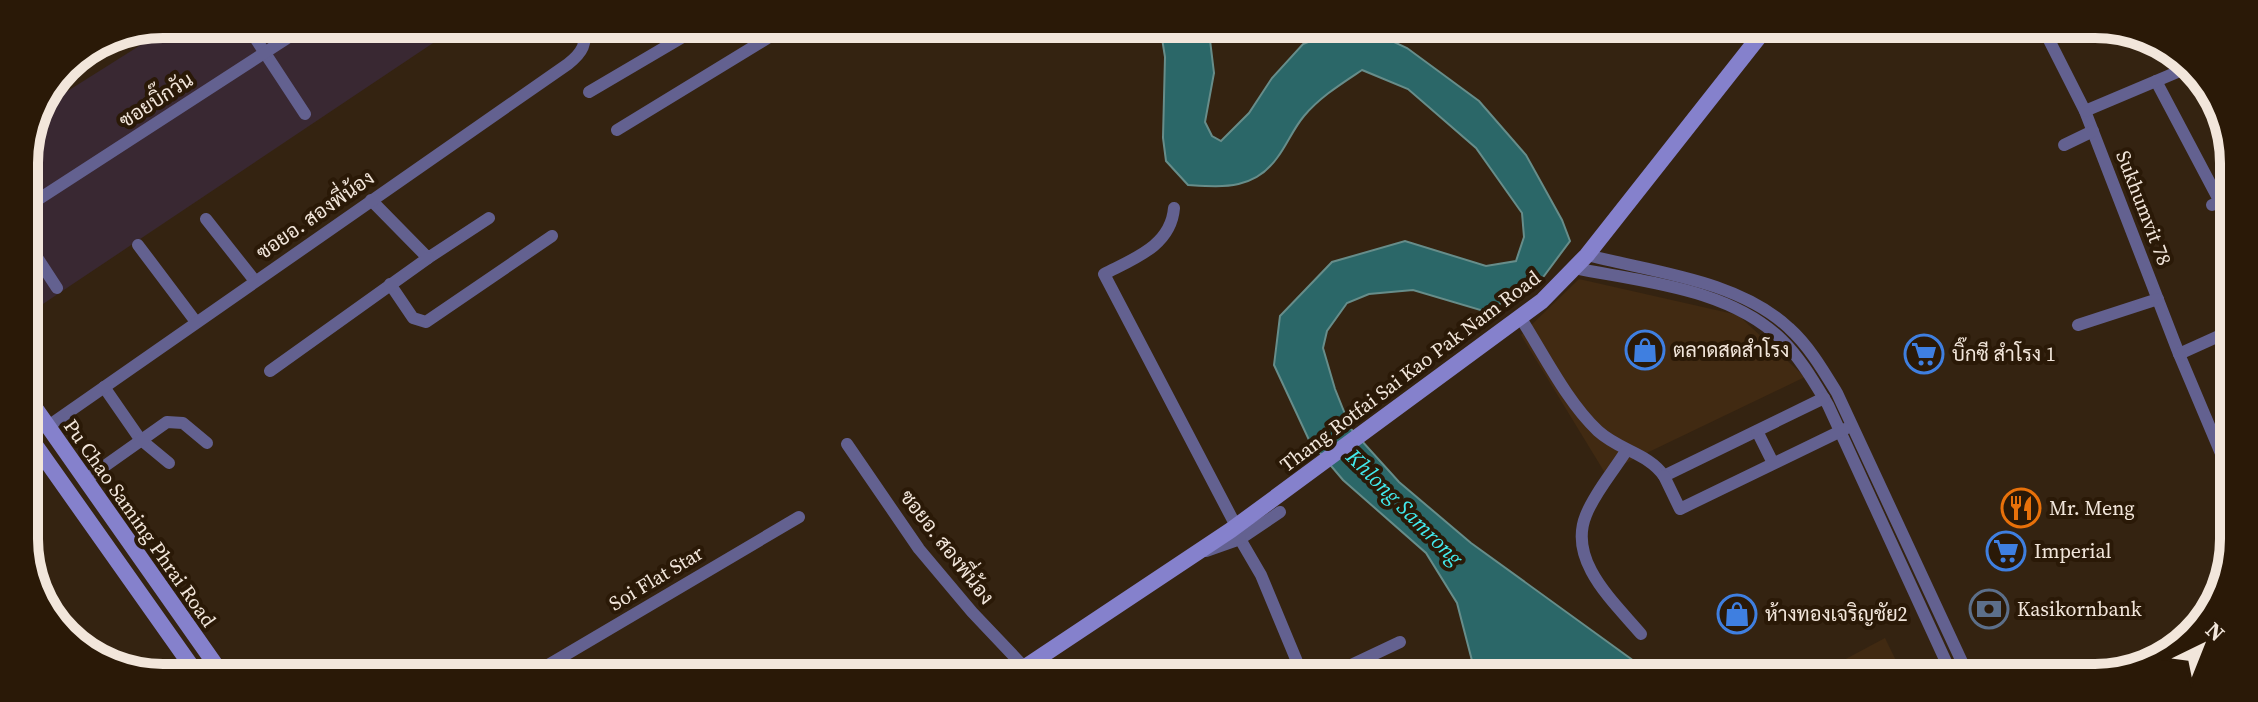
<svg xmlns="http://www.w3.org/2000/svg" width="2258" height="702" viewBox="0 0 2258 702" font-family="'Source Serif 4',Sarabun,serif">
<style>
.built{fill:#412a12}
.industrial{fill:#392832}
.water{fill:#2b6768;stroke:#678d8a;stroke-width:2}
.lines{fill:none;stroke-linecap:round;stroke-linejoin:round}
.minor{stroke:#636190;stroke-width:12}
.secondary{stroke:#8581cc;stroke-width:16}
.labels{text-anchor:middle;dominant-baseline:central;stroke-width:8;stroke-linejoin:round;paint-order:stroke}
.street-label{font-size:20px;fill:#f2e6db;stroke:#2a1907}
.poi-label{font-size:20px;fill:#f2e6db;stroke:#2a1907;text-anchor:start}
.water-label{font-size:22px;font-style:italic;fill:#42eaed;stroke:#2a1907}
.rim{fill:none;stroke:#f2e6db;stroke-width:10}
</style>
<rect width="100%" height="100%" fill="#342311"/>
<g class="built">
<polygon points="1579,279 1738,315 1805,377 1605,473 1521,335"/>
<polygon points="1885,638 1904,677 1812,677"/>
</g>
<polygon class="industrial" points="174,24 460,25 25,316 24,155 47,104"/>
<path class="water" d="M1160,26h44l5,6 5,41 -9,49 7,14 9,5 28,-28 23,-35 31,-34 44,-17h15l45,21 72,53 47,54 36,65 8,21 -26,35 -57,36 -74,-22 -44,4 -22,9 -20,28 -4,17 12,41 16,40 48,53 72,61 185,134 -180,-1 -19,-73 -31,-50 -83,-73 -34,-40 -35,-75 6,-49 52,-54 73,-21 81,25 30,-5 8,-24 -2,-24 -46,-65 -68,-59 -46,-19c-21,14 -42,27 -58,46 -11,13 -17,29 -27,42 -23,32 -54,29 -89,27l-22,-24 -3,-23 2,-81z"/>
<g class="lines">
<g class="minor">
<polyline points="246,24 305,114"/>
<polyline points="2043,28 2085,111 2179,354 2230,475"/>
<polyline points="2048,37 2067,28"/>
<polyline points="2156,81 2220,202"/>
<polyline points="589,92 703,25"/>
<polyline points="2085,111 2194,65"/>
<polyline points="617,130 789,25"/>
<polyline points="2064,145 2093,131"/>
<polyline points="371,200 428,258 489,218"/>
<polyline points="2212,205 2231,197"/>
<polyline points="25,208 309,24"/>
<path d="M1174,208c-3,38 -41,51 -70,66l132,252"/>
<polyline points="206,219 255,281"/>
<polyline points="25,239 57,288"/>
<polyline points="138,245 196,322"/>
<path d="M1587,255c66,17 151,25 202,73 20,18 34,42 48,65l132,284"/>
<path d="M1574,268c69,14 155,20 208,72 19,19 32,42 46,65l125,272"/>
<polyline points="390,284 413,318 426,322 552,236"/>
<path d="M1520,317c23,36 47,85 78,114 22,20 50,22 66,45l160,-78"/>
<polyline points="2078,325 2158,299"/>
<polyline points="2179,354 2230,331"/>
<polyline points="270,371 428,258"/>
<polyline points="104,387 140,439 169,463"/>
<path d="M47,427l521,-363c15,-12 19,-20 16,-39"/>
<polyline points="1757,431 1773,463"/>
<polyline points="847,444 919,549 972,612 1025,668"/>
<path d="M1626,451c-13,21 -31,41 -40,64 -19,46 29,88 55,119"/>
<polyline points="1664,476 1680,509 1845,429"/>
<polyline points="85,480 167,422 183,423 207,443"/>
<polyline points="1280,512 1240,539 1261,575 1303,676"/>
<polyline points="1206,551 1240,539"/>
<polyline points="533,674 799,517"/>
<polyline points="1328,676 1400,642"/>
</g>
<g class="secondary">
<polyline points="26,395 222,674"/>
<polyline points="26,432 197,674"/>
<polyline points="1013,675 1231,530 1542,301 1587,255 1766,28"/>
</g>
</g>
<defs>
<symbol id="shop-ring" viewBox="-11 -11 22 22"><circle r="9.5" fill="#2a1907" stroke="#3f7fe0" stroke-width="1.5"/><path d="M-5-2.5h2.3a2.7 3.5 0 0 1 5.4 0H5L5.5 6h-11ZM-1.5-2.5h3a1.5 2.3 0 0 0-3 0Z" fill="#3f7fe0"/></symbol>
<symbol id="supermarket-ring" viewBox="-11 -11 22 22"><circle r="9.5" fill="#2a1907" stroke="#3f7fe0" stroke-width="1.5"/><path d="M-6-5.5h2.5l.6 2H6L4.5 2H-2.5L-4.4-4H-6ZM-1.5 3.2a1.3 1.3 0 1 0 .1 0ZM3 3.2a1.3 1.3 0 1 0 .1 0Z" fill="#3f7fe0"/></symbol>
<symbol id="restaurant-ring" viewBox="-11 -11 22 22"><circle r="9.5" fill="#2a1907" stroke="#e8710a" stroke-width="1.5"/><path d="M-5-6h1v4h1v-4h1v4h1v-4h1v5L-1.5 .5V6h-2V.5L-5-1ZM5-6V6H3V1.5H1.5Q1.5-4 5-6Z" fill="#e8710a"/></symbol>
<symbol id="bank-ring" viewBox="-11 -11 22 22"><circle r="9.5" fill="#2a1907" stroke="#5c6f8a" stroke-width="1.5"/><path d="M-6-4H6V4H-6ZM0-2.3a2.3 2.3 0 1 0 0 4.6a2.3 2.3 0 1 0 0-4.6Z" fill="#5c6f8a"/></symbol>
</defs>
<g fill-rule="evenodd">
<use href="#shop-ring" x="1623" y="328" width="44" height="44"/>
<use href="#supermarket-ring" x="1902" y="332" width="44" height="44"/>
<use href="#restaurant-ring" x="1999" y="486" width="44" height="44"/>
<use href="#supermarket-ring" x="1984" y="529" width="44" height="44"/>
<use href="#bank-ring" x="1967" y="587" width="44" height="44"/>
<use href="#shop-ring" x="1715" y="592" width="44" height="44"/>
</g>
<g class="labels">
<g class="street-label">
<text transform="translate(156 100) rotate(-33)">ซอยบิ๊กวัน</text>
<text transform="translate(2144 208) rotate(69)">Sukhumvit 78</text>
<text transform="translate(315 215) rotate(-35)">ซอยอ. สองพี่น้อง</text>
<text transform="translate(1410 371) rotate(-37)">Thang Rotfai Sai Kao Pak Nam Road</text>
<text transform="translate(140 523) rotate(55)">Pu Chao Saming Phrai Road</text>
<text transform="translate(947 547) rotate(52)">ซอยอ. สองพี่น้อง</text>
<text transform="translate(656 578) rotate(-31)">Soi Flat Star</text>
</g>
<g class="poi-label">
<text x="1673" y="350">ตลาดสดสำโรง</text>
<text x="1952" y="354">บิ๊กซี สำโรง 1</text>
<text x="2049" y="508">Mr. Meng</text>
<text x="2034" y="551">Imperial</text>
<text x="2017" y="609">Kasikornbank</text>
<text x="1765" y="614">ห้างทองเจริญชัย2</text>
</g>
<g class="water-label">
<text transform="translate(1405 507) rotate(45)">Khlong Samrong</text>
</g>
</g>
<path d="M0 0H2258V702H0ZM163 38H2095A125 125 0 0 1 2220 163V539A125 125 0 0 1 2095 664H163A125 125 0 0 1 38 539V163A125 125 0 0 1 163 38Z" fill="#2a1907" fill-rule="evenodd"/>
<path class="rim" d="M163 38H2095A125 125 0 0 1 2220 163V539A125 125 0 0 1 2095 664H163A125 125 0 0 1 38 539V163A125 125 0 0 1 163 38Z"/>
<g transform="translate(2202 646) rotate(43)" stroke="#2a1907" stroke-width="6" paint-order="stroke">
<path d="M0-6L14 30L0 20L-14 30Z" fill="#f2e6db"/>
<text y="-12" font-size="22" font-weight="bold" text-anchor="middle" fill="#f2e6db">N</text>
</g>
</svg>
